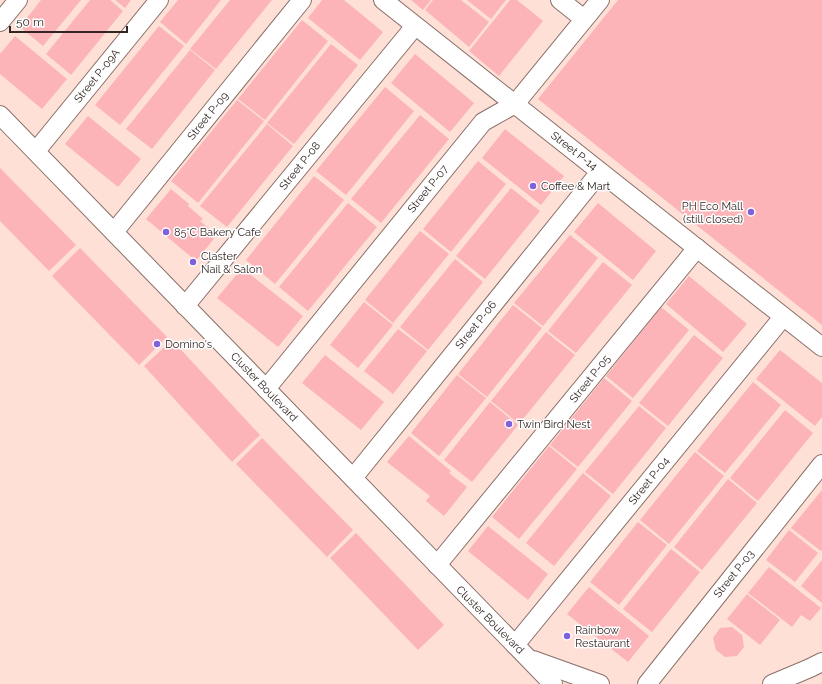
<svg xmlns="http://www.w3.org/2000/svg" width="822" height="684" viewBox="0 0 822 684" font-family="Raleway,sans-serif">
<style>
.building{fill:#fcb4b8}
.lines{fill:none;stroke-linecap:round;stroke-linejoin:round}
.minor-casing{stroke:#896f68;stroke-width:20}
.minor{stroke:#fff;stroke-width:18}
.poi-dot{fill:#8160db;stroke:#fff;stroke-width:1.5}
.labels{text-anchor:middle;dominant-baseline:central;stroke-width:3;stroke-linejoin:round;paint-order:stroke}
.street-label{font-size:11px;fill:#312623;stroke:#fff}
.poi-label{font-size:11px;fill:#312623;stroke:#fff;text-anchor:start}
</style>
<rect width="100%" height="100%" fill="#fee0d7"/>
<g class="building">
<polygon points="41,0 81,0 43,46 20,27"/>
<polygon points="90,0 110,0 123,11 71,75 46,54"/>
<polygon points="115,0 131,0 125,8"/>
<polygon points="178,0 221,0 186,44 160,22"/>
<polygon points="230,0 272,0 216,69 190,49"/>
<polygon points="322,0 344,0 383,32 360,60 308,18"/>
<polygon points="411,0 431,0 423,10"/>
<polygon points="433,0 461,0 489,22 469,47 425,10"/>
<polygon points="467,0 506,0 491,19"/>
<polygon points="510,0 517,0 543,21 499,76 469,51"/>
<polygon points="618,0 822,0 822,325 538,99"/>
<polygon points="302,20 328,41 265,120 238,99"/>
<polygon points="159,26 184,46 120,125 95,105"/>
<polygon points="15,36 67,79 42,109 0,74 0,54"/>
<polygon points="331,44 358,65 294,144 267,123"/>
<polygon points="190,50 215,70 152,149 126,129"/>
<polygon points="415,54 474,103 450,132 391,83"/>
<polygon points="385,87 414,111 346,195 316,171"/>
<polygon points="237,100 264,121 198,203 171,181"/>
<polygon points="420,115 449,139 381,223 351,199"/>
<polygon points="88,116 141,159 118,187 65,144"/>
<polygon points="267,124 293,146 227,227 200,206"/>
<polygon points="505,129 564,176 541,205 482,158"/>
<polygon points="478,161 506,184 451,252 423,229"/>
<polygon points="0,168 76,245 49,271 0,221"/>
<polygon points="314,176 344,200 275,284 246,260"/>
<polygon points="511,188 540,211 485,279 456,256"/>
<polygon points="171,189 189,204 188,206 203,219 200,221 217,235 196,261 146,219"/>
<polygon points="348,203 377,227 308,311 279,287"/>
<polygon points="598,203 656,251 633,280 574,232"/>
<polygon points="420,231 449,254 393,323 365,300"/>
<polygon points="570,235 598,258 543,326 514,303"/>
<polygon points="80,248 167,337 139,365 52,276"/>
<polygon points="455,259 483,282 428,350 400,327"/>
<polygon points="603,262 632,285 576,353 548,331"/>
<polygon points="242,268 303,316 278,347 217,298"/>
<polygon points="689,276 747,324 723,352 666,304"/>
<polygon points="364,302 393,325 358,368 330,345"/>
<polygon points="513,305 542,328 487,397 458,374"/>
<polygon points="661,307 689,330 633,398 606,376"/>
<polygon points="398,329 427,351 393,394 364,371"/>
<polygon points="546,332 575,355 519,424 491,401"/>
<polygon points="694,335 723,358 668,426 639,403"/>
<polygon points="172,340 260,435 232,462 144,366"/>
<polygon points="780,350 822,383 822,417 815,426 756,379"/>
<polygon points="325,355 384,402 361,430 302,383"/>
<polygon points="457,375 486,398 439,456 411,433"/>
<polygon points="604,378 632,401 578,467 550,445"/>
<polygon points="753,382 781,405 725,473 697,451"/>
<polygon points="490,402 518,425 472,482 444,460"/>
<polygon points="639,406 666,428 613,494 585,472"/>
<polygon points="785,410 813,433 758,501 730,478"/>
<polygon points="409,436 451,471 449,473 467,487 444,516 426,501 430,496 387,462"/>
<polygon points="262,438 353,530 327,557 236,464"/>
<polygon points="549,446 577,469 519,539 492,517"/>
<polygon points="695,452 724,476 669,544 640,520"/>
<polygon points="583,473 611,496 554,566 526,543"/>
<polygon points="728,479 757,503 702,570 674,547"/>
<polygon points="822,490 822,550 821,551 791,528"/>
<polygon points="638,522 667,545 619,605 590,582"/>
<polygon points="488,526 548,574 528,600 468,551"/>
<polygon points="789,530 818,553 795,582 766,560"/>
<polygon points="356,533 444,625 418,650 330,558"/>
<polygon points="671,549 700,572 652,632 623,609"/>
<polygon points="822,560 822,603 801,586"/>
<polygon points="769,567 821,608 810,621 801,615 792,627 748,593"/>
<polygon points="589,587 649,636 628,662 567,614"/>
<polygon points="747,594 780,620 760,645 727,619"/>
<polygon points="732,627 742,635 744,647 737,656 725,657 716,650 713,638 720,628"/>
</g>
<g class="lines">
<defs>
<g id="minor">
<polyline points="383,0 822,347"/>
<polyline points="560,0 584,19"/>
<polyline points="0,22 18,0"/>
<polyline points="0,115 553,684"/>
<polyline points="36,151 159,0"/>
<polyline points="114,232 302,0"/>
<polyline points="185,306 415,26"/>
<polyline points="266,389 483,122 515,104 600,0"/>
<polyline points="353,478 600,172"/>
<polyline points="437,565 697,248"/>
<polyline points="515,645 783,317"/>
<polyline points="533,660 600,684"/>
<polyline points="647,684 822,464"/>
<polyline points="772,684 810,668 822,662"/>
</g>
</defs>
<use href="#minor" class="minor-casing"/>
<use href="#minor" class="minor"/>
</g>
<g class="poi-dot">
<circle cx="533" cy="186" r="4"/>
<circle cx="751" cy="212" r="4"/>
<circle cx="166" cy="232" r="4"/>
<circle cx="193" cy="262" r="4"/>
<circle cx="157" cy="344" r="4"/>
<circle cx="509" cy="424" r="4"/>
<circle cx="567" cy="636" r="4"/>
</g>
<g class="labels">
<g class="street-label">
<text transform="translate(97 76) rotate(-51)">Street P-09A</text>
<text transform="translate(208 116) rotate(-51)">Street P-09</text>
<text transform="translate(574 151) rotate(38)">Street P-14</text>
<text transform="translate(300 166) rotate(-51)">Street P-08</text>
<text transform="translate(428 189) rotate(-51)">Street P-07</text>
<text transform="translate(476 325) rotate(-51)">Street P-06</text>
<text transform="translate(590 379) rotate(-51)">Street P-05</text>
<text transform="translate(264 387) rotate(46)">Cluster Boulevard</text>
<text transform="translate(649 481) rotate(-51)">Street P-04</text>
<text transform="translate(734 574) rotate(-51)">Street P-03</text>
<text transform="translate(490 620) rotate(45)">Cluster Boulevard</text>
</g>
<g class="poi-label">
<text x="541" y="186">Coffee &amp; Mart</text>
<text x="743" y="206" text-anchor="end">PH Eco Mall<tspan x="743" dy="13">(still closed)</tspan></text>
<text x="174" y="232">85°C Bakery Cafe</text>
<text x="201" y="256">Claster<tspan x="201" dy="13">Nail &amp; Salon</tspan></text>
<text x="165" y="344">Domino's</text>
<text x="517" y="424">Twin Bird Nest</text>
<text x="575" y="630">Rainbow<tspan x="575" dy="13">Restaurant</tspan></text>
</g>
</g>
<path d="M10 26v6h117v-6" fill="none" stroke="#312623" stroke-width="2"/>
<text x="16" y="26" font-size="12" fill="#312623" stroke="#ffffff" stroke-width="3" paint-order="stroke">50 m</text>
</svg>
